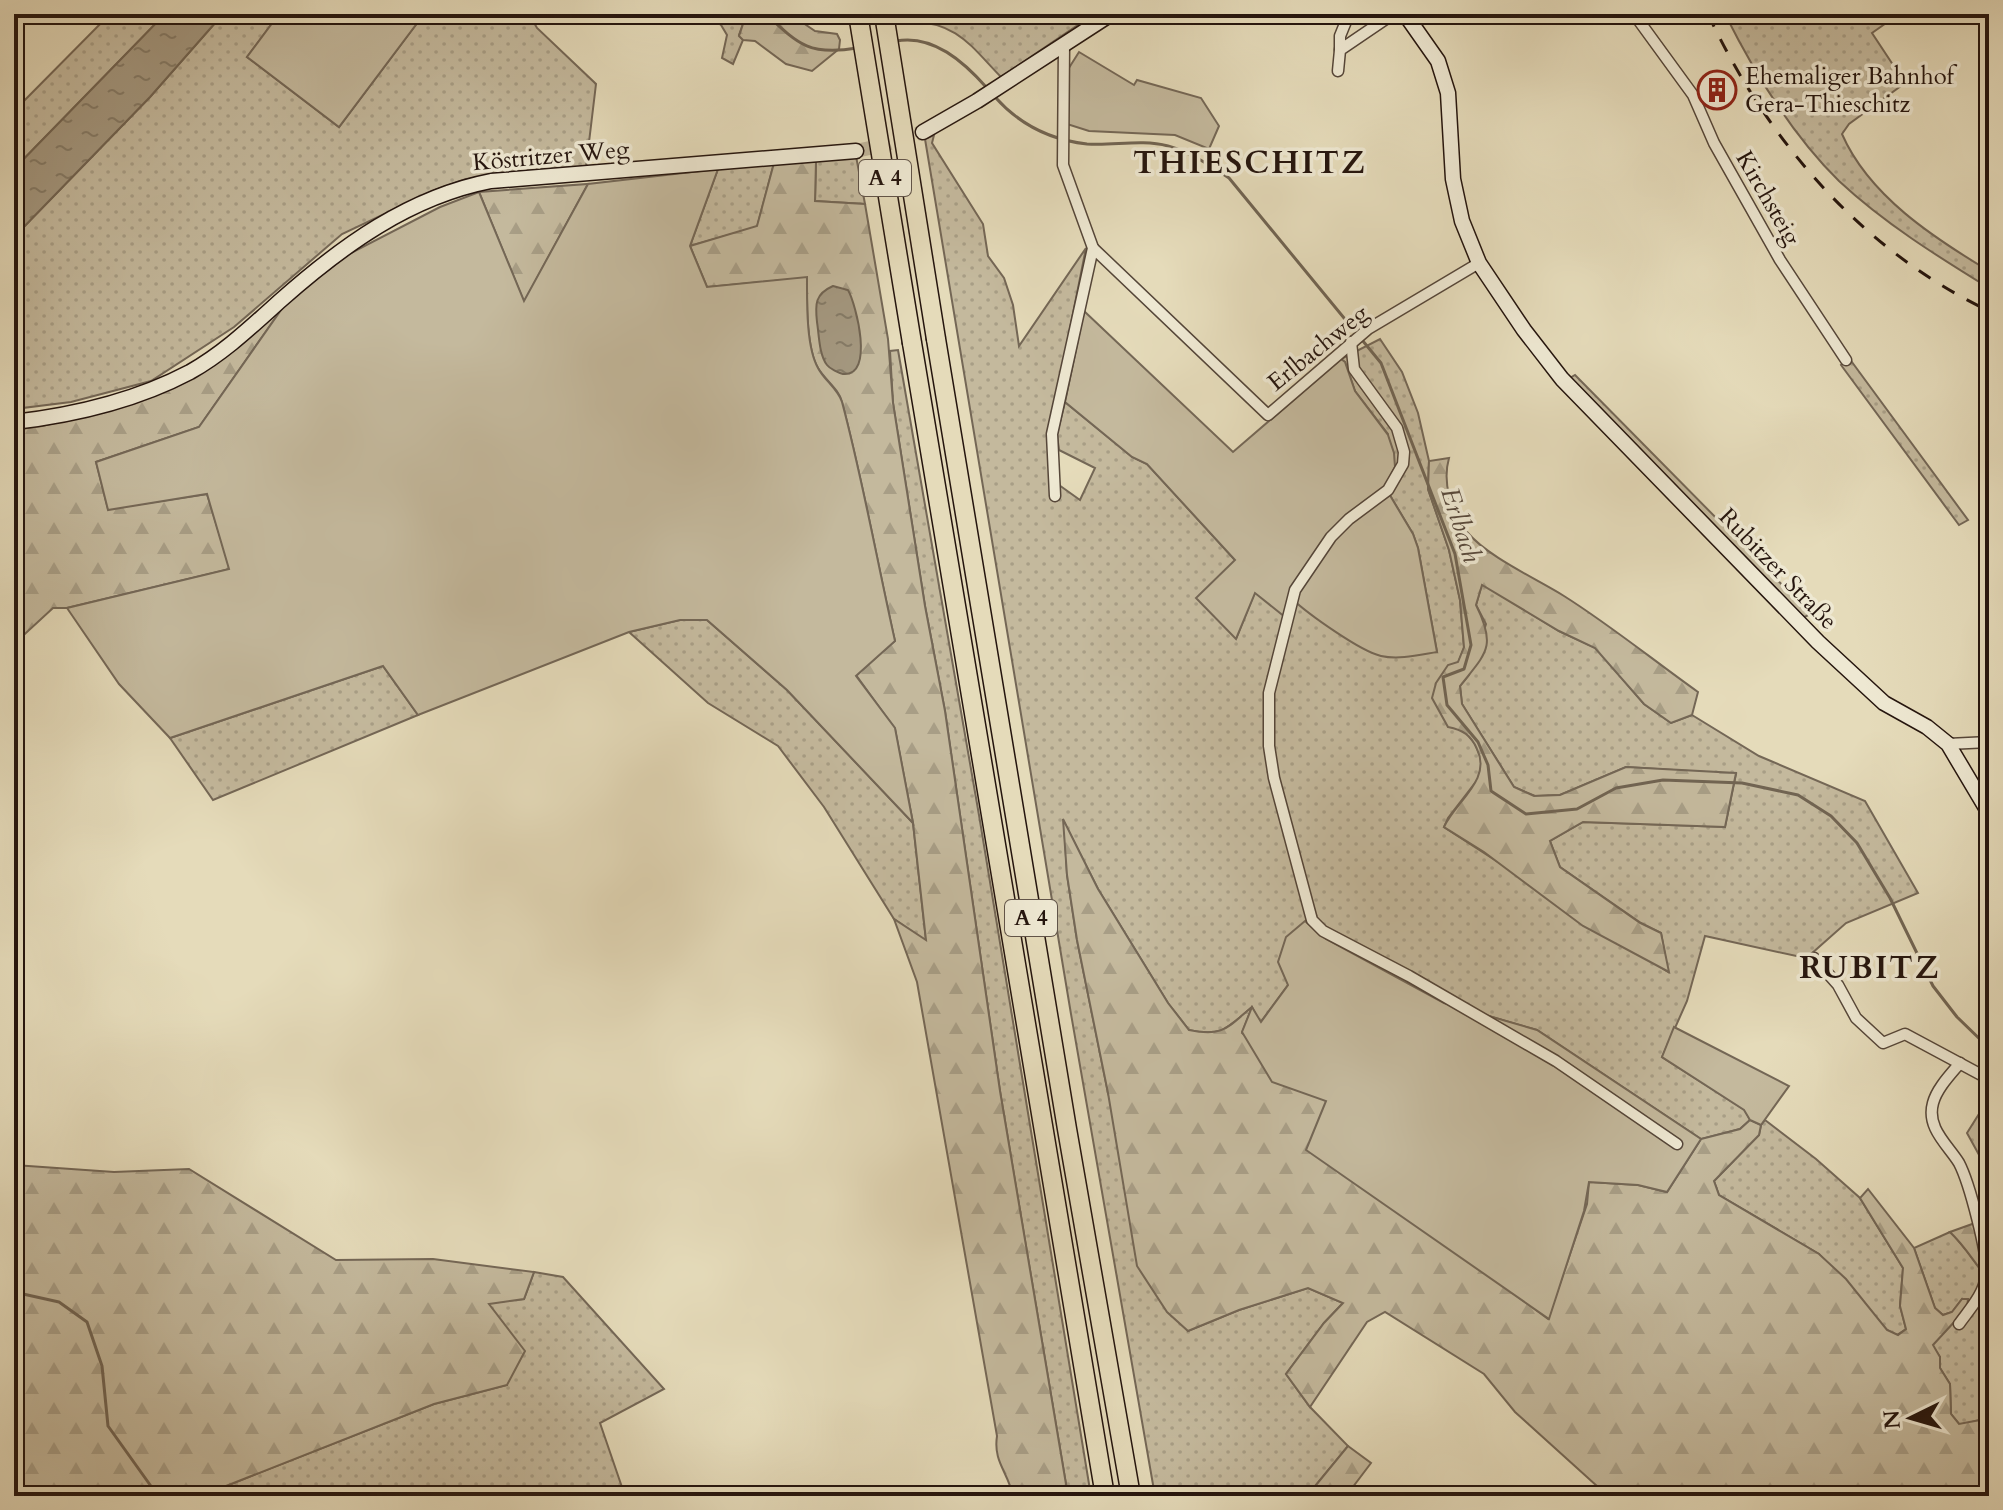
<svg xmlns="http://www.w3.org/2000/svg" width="2003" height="1510" viewBox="0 0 2003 1510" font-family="Cardo,serif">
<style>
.grass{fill:url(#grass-dots);stroke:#746756;stroke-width:2}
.forest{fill:url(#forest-firs);stroke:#746756;stroke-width:2}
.garden{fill:#c4b99d;stroke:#746756;stroke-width:2}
.water{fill:url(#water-ripples);stroke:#716452;stroke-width:2}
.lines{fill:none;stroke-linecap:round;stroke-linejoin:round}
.stream{stroke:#716452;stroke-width:3}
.secondary-tunnel{stroke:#bfb398;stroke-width:14;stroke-dasharray:14 7;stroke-linecap:butt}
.minor-casing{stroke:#554639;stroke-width:13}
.secondary-casing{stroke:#25150e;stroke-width:17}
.motorway-casing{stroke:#25150e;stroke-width:21}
.minor{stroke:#eee8d2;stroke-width:10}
.secondary{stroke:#eee8d2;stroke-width:14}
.motorway{stroke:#e5dbba;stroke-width:18}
.rail{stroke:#25150e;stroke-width:3;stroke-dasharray:14 14;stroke-linecap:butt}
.motorway-bridge-casing{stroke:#25150e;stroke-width:21;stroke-linecap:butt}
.motorway-bridge{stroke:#e5dbba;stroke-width:18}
.labels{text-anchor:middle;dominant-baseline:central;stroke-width:7;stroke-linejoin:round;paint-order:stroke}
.shield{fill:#eee8d2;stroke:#615449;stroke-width:2}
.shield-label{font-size:22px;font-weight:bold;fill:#25150e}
.poi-label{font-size:24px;fill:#25150e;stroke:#eee8d2;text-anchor:start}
.street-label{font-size:24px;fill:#25150e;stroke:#eee8d2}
.water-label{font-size:26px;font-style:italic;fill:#58493c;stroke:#eee8d2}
.district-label{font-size:32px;font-weight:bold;letter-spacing:2px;fill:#25150e;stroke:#eee8d2}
</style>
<defs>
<pattern id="grass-dots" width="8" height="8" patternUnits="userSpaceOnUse" patternTransform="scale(2)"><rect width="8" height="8" fill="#c4b99d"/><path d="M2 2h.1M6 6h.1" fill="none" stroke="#a89e86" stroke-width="1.8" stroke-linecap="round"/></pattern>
<pattern id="forest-firs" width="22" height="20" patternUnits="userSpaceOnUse" patternTransform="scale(2)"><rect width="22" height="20" fill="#c4b99d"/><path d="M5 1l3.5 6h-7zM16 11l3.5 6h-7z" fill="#a89e86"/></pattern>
<pattern id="water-ripples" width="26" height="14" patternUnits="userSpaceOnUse" patternTransform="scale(2)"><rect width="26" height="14" fill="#a49880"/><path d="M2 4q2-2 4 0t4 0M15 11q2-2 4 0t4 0" fill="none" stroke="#857b67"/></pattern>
</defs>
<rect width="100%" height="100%" fill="#e5dbba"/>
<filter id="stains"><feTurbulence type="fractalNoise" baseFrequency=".0025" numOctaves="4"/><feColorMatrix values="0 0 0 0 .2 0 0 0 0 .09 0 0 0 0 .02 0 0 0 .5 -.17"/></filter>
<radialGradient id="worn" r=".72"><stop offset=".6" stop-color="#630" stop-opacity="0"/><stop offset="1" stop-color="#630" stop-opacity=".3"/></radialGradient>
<g class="grass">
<polygon points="110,14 165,14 14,169 14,111"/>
<polygon points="223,14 279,14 247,57 339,127 424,14 529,14 537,28 596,84 586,167 466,179 435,190 342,234 234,327 151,381 71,402 14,409 14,237 150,97"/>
<polygon points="706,14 733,14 743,24 739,35 743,40 733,64 722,58 727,35 721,25"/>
<path d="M908,14h186l-93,63c-32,-33 -43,-54 -92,-56z"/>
<path d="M1725,14h174l-27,19 33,50 -56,41 -7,10c27,62 92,104 147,137v17c-52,-32 -105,-65 -150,-107 -48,-47 -84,-107 -114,-167z"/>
<path d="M934,135l-2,8 51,81 5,32 16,22 9,27 6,41 67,-98 -37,186 10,51 21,15 15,-32 -36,-18 -2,-16 8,-32 67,55 15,7 88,96 1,79 19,-47 36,6 146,54 -19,-104 -5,-14 -28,-47 3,-53 -33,-43 -10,-29 -4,-3 39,-20 22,33 16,41 11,48 -1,28 21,61 11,50 4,48 -6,15 6,67 11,14 8,18 -5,17 -30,39 -4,9 224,145 -7,-39 -20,-10 -81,-56 -10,-26 33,-19 142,5 11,-53 -110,-7 -66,28 -25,1 -21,-9 -52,-83 -2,-18 9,-11 17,-51 -10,-19 6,-21 77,47 37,17 48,56 27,19 21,-8 67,41 106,45 53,92 -72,30 -35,31 -10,3 -96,-21 -18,65 -25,56 83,53 5,10 -10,9 -39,10 -164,-109 -93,-27 -118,-64 -20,-18 -18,64 -28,38 -8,-16c-25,21 -29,30 -63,23l-21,-27 -70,-114 -34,-67 3,53 10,65 31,153 80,238 51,-21 69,-22 35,15 -19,20 -38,51 24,33 38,39 -41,50h-152l-84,-482 -146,-875z"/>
<polygon points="856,156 865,204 815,201 816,161"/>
<polygon points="774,163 757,227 690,246 718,169"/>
<polygon points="898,350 979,815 1091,1496 1068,1496 1000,1091 945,711 925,606 893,403 890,351"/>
<polygon points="1849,358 1968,520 1959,525 1841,365"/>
<polygon points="1575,375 1811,614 1791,623 1558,385"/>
<polygon points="680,620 707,620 787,690 913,823 926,941 894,919 824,807 778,746 708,703 629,632"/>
<polygon points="383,666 418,715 213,800 170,738"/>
<polygon points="1989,1098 1989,1173 1967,1133"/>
<polygon points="1765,1120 1816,1159 1860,1198 1903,1268 1900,1306 1906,1329 1897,1335 1887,1330 1819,1254 1719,1195 1714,1181 1759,1135 1761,1125"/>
<path d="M1950,1232c16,15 25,32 39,48v62l-9,8v24l9,25v12l-9,9 -20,5 -9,-11 -1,-30 -10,-16v-11l-8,-12 35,-37 -5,-9 -10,13 -9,3 -8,-7 -21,-60z"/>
<polygon points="534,1272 563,1277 664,1389 600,1423 625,1496 228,1496 221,1488 434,1404 507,1385 489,1303 524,1299"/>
</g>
<g class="forest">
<polygon points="733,14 790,14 815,31 837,34 840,40 839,49 812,71 786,64 755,41 743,40 739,36 743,24"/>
<path d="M816,161l-1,40 50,3 23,135 5,64 32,203 20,105 55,380 68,405h-55c-5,-24 -20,-34 -16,-60l-80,-454 -23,-63 32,21 -13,-117 -18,-94 -39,-54 39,-34c-18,-80 -32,-160 -53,-239 -3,-13 -17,-22 -24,-34 -12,-21 -11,-66 -11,-90l-100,9 -17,-41 67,-20 17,-63z"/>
<polygon points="588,184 524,302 479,192"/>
<polygon points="286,303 199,427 96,462 108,509 207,494 230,569 67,608 53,608 14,644 14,430 42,426 98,413 153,396"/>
<path d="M1449,458c-7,25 2,54 18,74 21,25 68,46 97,64 46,29 89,64 134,96l-6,23 -21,8 -27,-19 -49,-56 -36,-17 -77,-46 -6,20c21,42 10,48 -16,81l2,18 52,83 20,9 26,-1 66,-28 110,6 -11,54 -142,-5 -33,19 10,26 80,56 21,10 8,39 -86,-46 -99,-74 -40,-25c12,-26 48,-47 33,-78 -6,-14 -14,-19 -29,-22l-16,-29 4,-15 12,-18 10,-3 6,-15 -4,-47 -11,-50 -21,-61 1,-28z"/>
<path d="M1063,819l35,70 70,114 21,27c34,7 38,-2 63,-23l-10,26 84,68 165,176 57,42 39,-115 2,-22 49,3 29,7 34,-53 39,-10 10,-9 11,5 -2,10 -45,46 5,14 100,59 27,25 41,51 11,5 8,-6 -6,-23 3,-38 -43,-70 8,-9 46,59 21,60 8,7 9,-3 10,-13h6l-1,9 -34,37 7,12v11l10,16 1,30 8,10 21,-4 9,-9v85h-381l-93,-84 -31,-38 -99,-62 -18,10 -57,85 -24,-33 38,-51 19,-20 -35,-15 -69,22 -51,21 -21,-19 -30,-46 -29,-173 -31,-153 -10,-65z"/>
<polygon points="14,1165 114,1172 189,1169 336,1260 433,1259 534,1272 524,1299 489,1304 525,1351 507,1385 434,1404 221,1488 228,1496 14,1496"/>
<path d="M1989,1218v62c-14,-16 -23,-33 -39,-48z"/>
<polygon points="1989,1342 1989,1399 1980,1374 1980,1349"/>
<polygon points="1348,1446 1371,1463 1346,1496 1307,1496"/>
</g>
<g class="garden">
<polygon points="279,14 424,14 339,127 247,57"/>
<polygon points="1079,52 1134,85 1137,80 1201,98 1219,126 1209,149 1175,135 1089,131 1067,124 1067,71"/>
<path d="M718,169l-28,77 17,41 100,-10c0,25 -1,70 11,91 6,12 20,21 24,34 21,79 35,159 53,239l-39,35 39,52 18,95 -126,-133 -80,-70h-27l-51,12 -211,83 -35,-49 -213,72 -51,-54 -52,-76 162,-39 -22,-75 -99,16 -12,-48 103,-35 87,-124 61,-48 93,-48 39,-15 45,109 64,-117z"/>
<path d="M1084,311l149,141 108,-93 4,3 10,29 33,44 6,18 1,14 -10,20 28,47 5,14 19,104c-18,3 -38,8 -56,4 -21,-5 -73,-42 -90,-58l-6,19 -30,-24 -19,46 -40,-41 39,-38 -88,-96 -15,-7 -67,-55z"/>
<polygon points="1305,921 1326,939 1444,1003 1537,1030 1701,1139 1667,1192 1638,1185 1589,1182 1584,1211 1549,1319 1306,1150 1326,1101 1272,1082 1242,1032 1252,1007 1261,1022 1288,985 1278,962 1286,937"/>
<polygon points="1674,1027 1789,1086 1761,1125 1750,1120 1744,1110 1662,1057"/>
</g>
<g class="water">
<polygon points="165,14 223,14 150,97 14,237 14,169"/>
<path d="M833,286l15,4c8,14 27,87 -5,84 -4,-1 -13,-5 -16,-9 -8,-10 -8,-31 -10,-43 -2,-18 -2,-28 16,-36z"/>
</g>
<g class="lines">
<g class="stream">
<path d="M766,14c33,31 44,42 91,34"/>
<path d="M896,41c37,-7 68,21 91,47"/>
<path d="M995,97c24,27 56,43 92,47 27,2 54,-5 81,2 22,6 43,20 61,32l152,185 74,191 16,91 -7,24 -21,8 4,28 31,37 10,23 3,26 35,23 51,-5 39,-21 47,-8 79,3 56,12 33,21 26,27 33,55 43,88 24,31 32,31"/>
<polyline points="14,1292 59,1302 87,1322 102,1366 108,1426 158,1496"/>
</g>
<polyline class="secondary-tunnel" points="856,151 888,144 923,132"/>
<defs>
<g id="minor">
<polyline points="1634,14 1693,95 1714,143 1780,260 1846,360"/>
<polyline points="1340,50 1340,36 1349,14"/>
<polyline points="1338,71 1340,50 1393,14"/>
<polyline points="1093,248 1268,415 1368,329 1479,263"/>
<polyline points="1351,342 1354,369 1397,428 1404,452 1403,464 1388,490 1349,519 1331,537 1295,590 1269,693 1269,746 1274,778 1312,920 1323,931 1409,976 1556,1061 1677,1144"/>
<polyline points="1055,496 1052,434 1093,248 1063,165 1064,45"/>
<polyline points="1948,744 1989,742"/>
<polyline points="1814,958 1838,985 1856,1018 1883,1043 1905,1034 1989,1079"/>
<path d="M1959,1324c10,-14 25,-30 27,-48 3,-20 -17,-94 -27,-113 -11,-18 -33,-35 -26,-60 4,-15 18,-29 27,-40"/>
</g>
<g id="secondary">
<polyline points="1405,14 1438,61 1448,93 1453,179 1462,221 1479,263 1524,330 1562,379 1818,642 1884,703 1927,727 1948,744 1989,813"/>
<polyline points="923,132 977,101 1111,14"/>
<path d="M14,422c61,-7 121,-21 176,-50 34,-19 62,-46 91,-72 61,-54 128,-103 210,-119l365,-30"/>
</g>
<g id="motorway">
<polyline points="936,339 1067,1129 1131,1496"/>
<polyline points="912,343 1105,1496"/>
</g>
</defs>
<use href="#minor" class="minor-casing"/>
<use href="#secondary" class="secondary-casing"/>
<use href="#motorway" class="motorway-casing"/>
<use href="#minor" class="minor"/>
<use href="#secondary" class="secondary"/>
<use href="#motorway" class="motorway"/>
<path class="rail" d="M1708,14c59,126 153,236 281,297"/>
<defs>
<g id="motorway-bridge">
<polyline points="858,14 912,343"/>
<polyline points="884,14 936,339"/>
</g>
</defs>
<use href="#motorway-bridge" class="motorway-bridge-casing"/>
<use href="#motorway-bridge" class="motorway-bridge"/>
</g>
<defs>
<symbol id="building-ring" viewBox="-11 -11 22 22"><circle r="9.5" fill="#eee8d2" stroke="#8f2418" stroke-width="1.5"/><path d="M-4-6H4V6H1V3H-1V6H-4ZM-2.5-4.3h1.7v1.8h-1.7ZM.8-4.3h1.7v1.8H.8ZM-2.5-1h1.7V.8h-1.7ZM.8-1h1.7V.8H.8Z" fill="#8f2418"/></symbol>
</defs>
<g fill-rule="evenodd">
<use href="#building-ring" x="1695" y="68" width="44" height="44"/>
</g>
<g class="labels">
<g class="shield">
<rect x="859" y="160" width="52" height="36" rx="6"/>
<rect x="1005" y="900" width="52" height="36" rx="6"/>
</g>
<g class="shield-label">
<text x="885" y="178">A 4</text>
<text x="1031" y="918">A 4</text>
</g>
<g class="poi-label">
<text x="1745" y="76">Ehemaliger Bahnhof<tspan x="1745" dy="28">Gera-Thieschitz</tspan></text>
</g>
<g class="street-label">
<text transform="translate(551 156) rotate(-5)">Köstritzer Weg</text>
<text transform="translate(1768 198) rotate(60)">Kirchsteig</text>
<text transform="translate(1318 348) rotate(-39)">Erlbachweg</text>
<text transform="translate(1778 569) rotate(46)">Rubitzer Straße</text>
</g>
<g class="water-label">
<text transform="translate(1461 525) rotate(72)">Erlbach</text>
</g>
<g class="district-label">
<text x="1250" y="163">THIESCHITZ</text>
<text x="1870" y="968">RUBITZ</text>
</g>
</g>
<rect width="2003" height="1510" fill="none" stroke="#e5dbba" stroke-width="48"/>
<rect x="16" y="16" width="1971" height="1478" fill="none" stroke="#25150e" stroke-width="4"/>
<rect x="24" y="24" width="1955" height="1462" fill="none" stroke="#25150e" stroke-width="2"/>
<g transform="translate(1911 1418) rotate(265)" stroke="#eee8d2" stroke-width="6" paint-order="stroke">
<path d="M0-6L14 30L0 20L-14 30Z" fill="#25150e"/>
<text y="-12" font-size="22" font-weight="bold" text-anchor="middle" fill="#25150e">N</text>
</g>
<rect width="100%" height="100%" filter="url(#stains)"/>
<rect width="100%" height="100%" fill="url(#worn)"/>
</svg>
